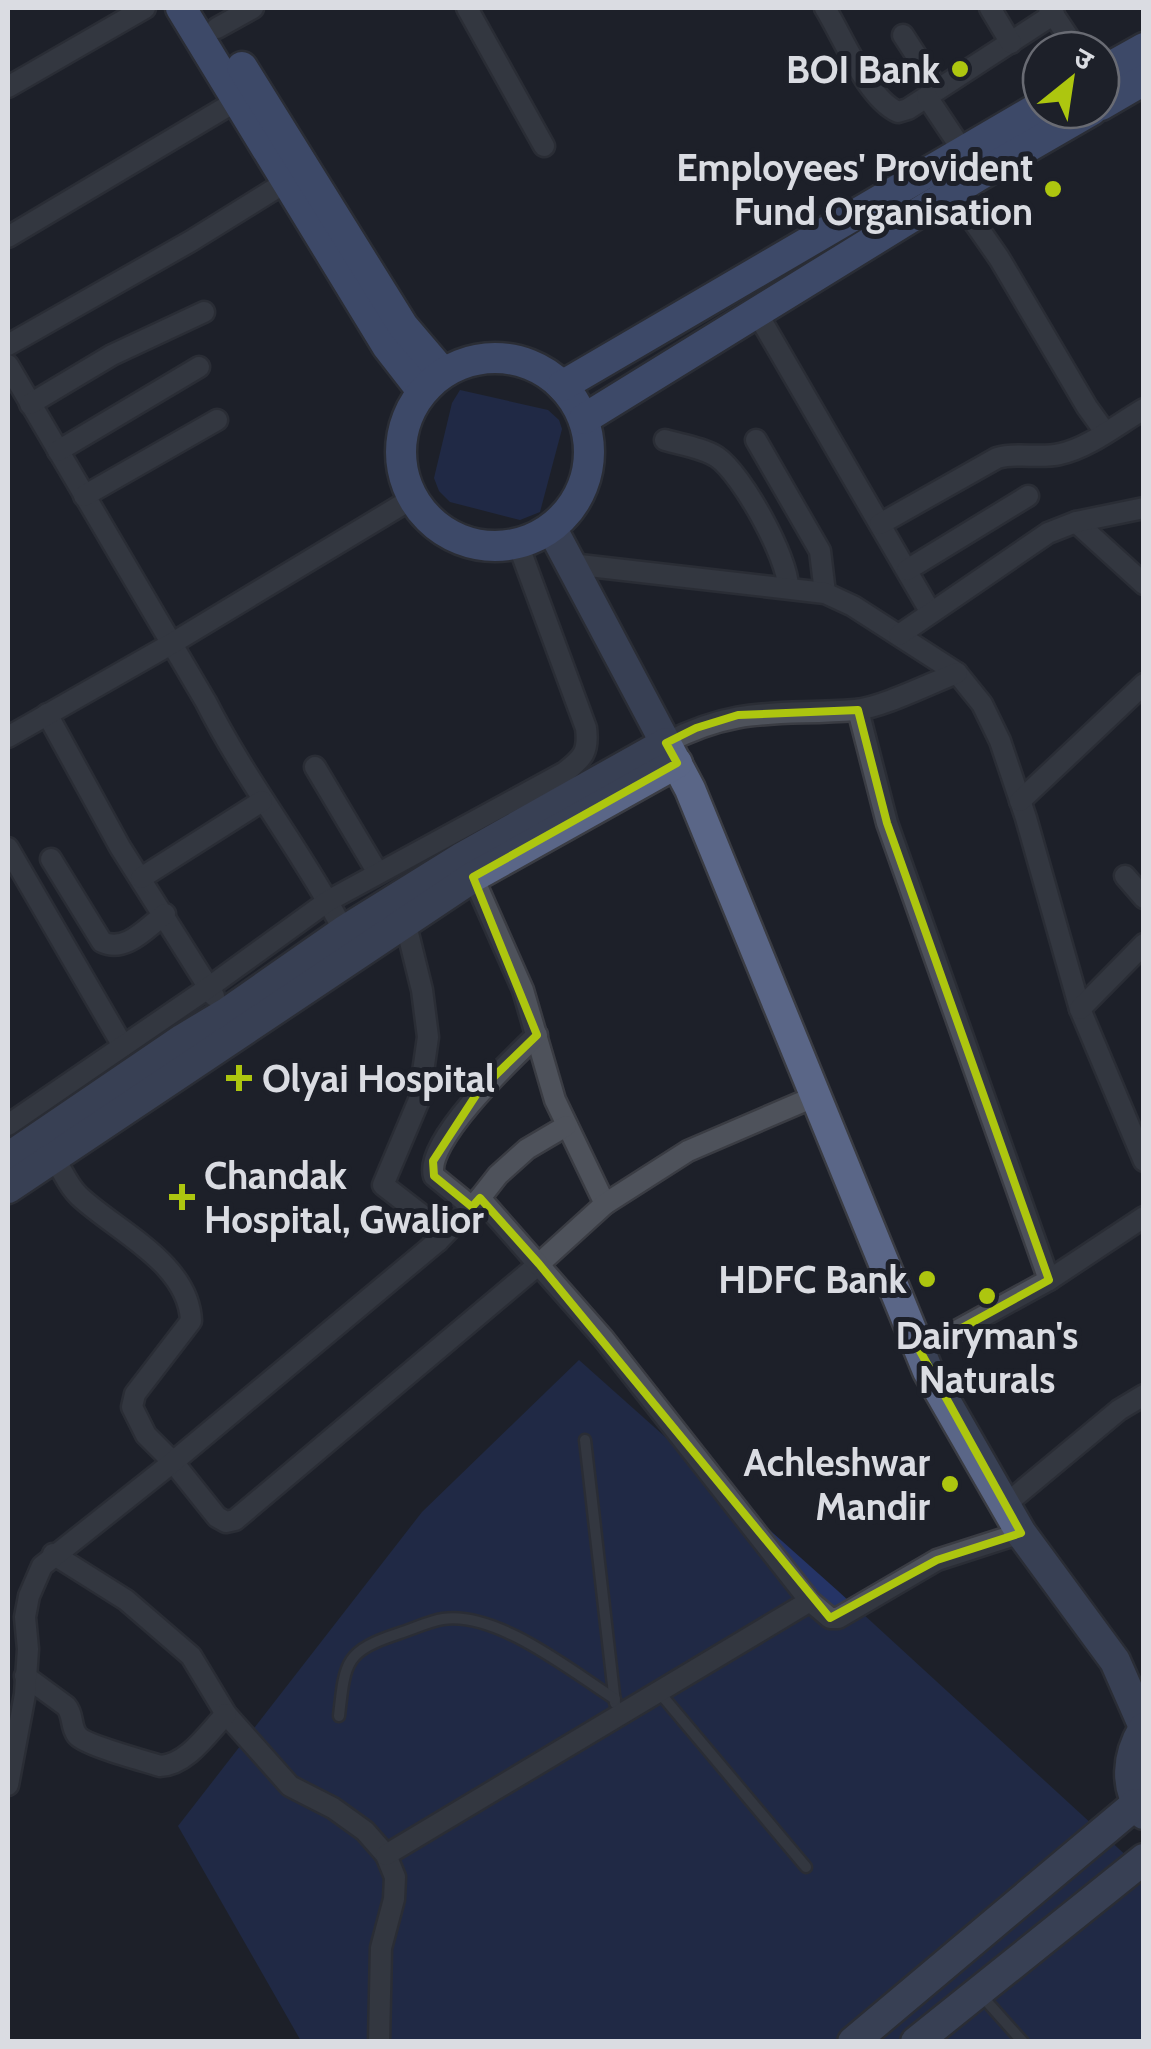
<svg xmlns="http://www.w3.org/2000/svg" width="1151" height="2049" viewBox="0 0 1151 2049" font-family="Cabin,'Noto Sans Devanagari',sans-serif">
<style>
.green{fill:#253466}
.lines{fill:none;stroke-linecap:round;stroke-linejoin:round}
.lane-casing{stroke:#3a3c43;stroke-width:15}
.street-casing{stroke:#3a3c43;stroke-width:25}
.secondary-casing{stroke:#3a3c43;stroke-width:35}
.primary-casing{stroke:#3a3c43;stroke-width:35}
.lane{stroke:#4e525b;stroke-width:10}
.street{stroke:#4e525b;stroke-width:20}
.secondary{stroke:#5a6687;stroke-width:30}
.primary{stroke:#657ab3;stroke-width:30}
.marked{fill:none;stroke:#adc60f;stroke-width:8;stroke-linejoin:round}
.poi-dot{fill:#adc60f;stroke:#1d2029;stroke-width:4}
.labels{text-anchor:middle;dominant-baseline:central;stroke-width:10;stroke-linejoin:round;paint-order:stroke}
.poi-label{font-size:38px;font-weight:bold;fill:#dadce2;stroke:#1d2029;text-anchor:end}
</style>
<rect width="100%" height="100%" fill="#1d2029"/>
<g class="green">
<polygon points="460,390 548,410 559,420 562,429 540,512 520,520 450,502 439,491 434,478 452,403"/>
<polygon points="579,1360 838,1591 1143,1871 1143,2041 301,2041 178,1826 422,1512"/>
</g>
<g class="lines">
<defs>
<g id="lane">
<polyline points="585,1440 615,1703"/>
<polyline points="659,1692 806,1867"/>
<path d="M339,1716c6,-55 6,-65 61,-83 13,-4 29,-12 43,-14 54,-8 128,52 172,80"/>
<polyline points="981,1995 1023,2042"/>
</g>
<g id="street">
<polyline points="467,8 544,146"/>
<path d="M825,8c18,29 42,90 73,104l10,-3 146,-95"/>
<polyline points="990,8 1011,43"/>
<polyline points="1049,8 1077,50"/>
<polyline points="217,28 253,8"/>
<polyline points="903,35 938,89"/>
<polyline points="8,87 145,8"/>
<polyline points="927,97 963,151"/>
<polyline points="953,192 999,258 1087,407 1105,432"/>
<polyline points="8,237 238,100"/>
<polyline points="757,313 930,611"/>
<polyline points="8,345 191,241 286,182"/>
<path d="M8,365l198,337c41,81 96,149 138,229"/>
<polyline points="30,404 112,355 204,312"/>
<path d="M665,440c17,5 38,8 52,17 25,17 71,101 71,130"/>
<polyline points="756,440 820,551 825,593"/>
<polyline points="58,451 199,367"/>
<polyline points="84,496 217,420"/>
<polyline points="1076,522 1144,584"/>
<path d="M880,524l117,-66c20,-6 42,1 63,-4 29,-6 58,-30 84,-45"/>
<polyline points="571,564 825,593 853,606 957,673 982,704 1000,741 1026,818 1080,1009 1144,1161"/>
<polyline points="907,570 1028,496"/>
<polyline points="899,635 1048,533 1076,522 1144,508"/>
<polyline points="858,710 887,823 1049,1280"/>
<polyline points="47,714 120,847 214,996"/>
<polyline points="8,737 171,644 413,498"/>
<path d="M666,743c73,-38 113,-27 189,-33 26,-2 76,-27 102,-37"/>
<polyline points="315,767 378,873"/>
<polyline points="1020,801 1144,684"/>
<polyline points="8,848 123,1046"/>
<path d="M51,859l51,83c24,11 44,-14 63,-28"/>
<polyline points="1125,876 1144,898"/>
<polyline points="473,877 523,990 555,1100 605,1204"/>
<polyline points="141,878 262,801"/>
<polyline points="403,913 422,990 428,1037 419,1100 383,1185 427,1219 438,1241"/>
<polyline points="1080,1009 1144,944"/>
<path d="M8,1125l200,-137 120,-87 237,-129c18,-14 24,-20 21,-44l-68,-184"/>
<path d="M48,1151c13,13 17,32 31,45 37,35 110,67 112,125l-56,73 -3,13 14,28 27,27 44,55 9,5 9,-2 304,-256 66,-60 83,-53 128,-55"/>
<polyline points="480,1198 603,1338 810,1601 830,1618 838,1618 937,1560 1021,1533"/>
<path d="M472,1207l-38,-31c-11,-33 79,-118 103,-141"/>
<polyline points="920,1351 1049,1280 1144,1217"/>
<polyline points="1005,1505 1119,1410 1144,1395"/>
<polyline points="53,1554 126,1600 191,1656 226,1714 290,1786 333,1808 365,1831 386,1855 395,1877 394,1899 381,1948 379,2042"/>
<path d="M25,1676l41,30c8,9 4,20 11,29 7,10 68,26 83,31 27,-1 48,-33 66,-52"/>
<polyline points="8,1785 25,1694 28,1649 25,1617 29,1596 42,1566 173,1462 438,1241 480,1198 498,1175 527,1149 566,1126"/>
<polyline points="386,1855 810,1601"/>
</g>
<g id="secondary">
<polyline points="552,529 690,789 928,1371 1021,1533 1115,1661 1144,1727"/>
<polyline points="8,1158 183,1039 228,1012 344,931 463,857 666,743"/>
<polyline points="8,1188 473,877 677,763"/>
<path d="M1144,1728c-17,28 -20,59 0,86"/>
<polyline points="853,2042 1136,1804"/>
<polyline points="916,2042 1144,1859"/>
</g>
<g id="primary">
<polyline points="181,8 387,346 422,391"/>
<polyline points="242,67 403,326 443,373"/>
<polyline points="1101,72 1144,48"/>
<polyline points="1101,105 1144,80"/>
<circle cx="495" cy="452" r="94"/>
<polyline points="562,386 1041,106"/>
<polyline points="584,419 978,176 1092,110"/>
</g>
</defs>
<use href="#lane" class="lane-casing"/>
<use href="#street" class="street-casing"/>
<use href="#secondary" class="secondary-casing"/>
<use href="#primary" class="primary-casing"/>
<use href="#lane" class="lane"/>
<use href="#street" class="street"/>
<use href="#secondary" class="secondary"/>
<use href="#primary" class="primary"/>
</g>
<path d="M0 0H1151V2049H0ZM858,710l29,113 162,457 -129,71 101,182 -84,27 -107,58 -291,-354 -59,-66 -8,9 -38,-31 -1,-15 45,-69 59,-57 -64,-158 204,-114 -11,-20 30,-15 42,-13z" fill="#1d2029" fill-opacity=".55" fill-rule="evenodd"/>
<path class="marked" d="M858,710l29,113 162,457 -129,71 101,182 -84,27 -107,58 -291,-354 -59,-66 -8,9 -38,-31 -1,-15 45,-69 59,-57 -64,-158 204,-114 -11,-20 30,-15 42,-13z"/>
<g class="poi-dot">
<circle cx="960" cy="69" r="10"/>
<circle cx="1053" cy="189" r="10"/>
<path d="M234 1063h10v10h10v10h-10v10h-10v-10h-10v-10h10z"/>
<path d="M177 1182h10v10h10v10h-10v10h-10v-10h-10v-10h10z"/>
<circle cx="927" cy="1279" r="10"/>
<circle cx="987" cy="1296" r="10"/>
<circle cx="950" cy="1484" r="10"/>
</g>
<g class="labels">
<g class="poi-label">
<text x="940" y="69">BOI Bank</text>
<text x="1033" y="167">Employees' Provident<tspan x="1033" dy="44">Fund Organisation</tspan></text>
<text x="262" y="1078" text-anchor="start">Olyai Hospital</text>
<text x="204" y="1175" text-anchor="start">Chandak<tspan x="204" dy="44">Hospital, Gwalior</tspan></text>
<text x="907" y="1279">HDFC Bank</text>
<text x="987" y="1335" text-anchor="middle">Dairyman's<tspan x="987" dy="44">Naturals</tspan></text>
<text x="930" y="1462">Achleshwar<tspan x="930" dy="44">Mandir</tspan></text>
</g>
</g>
<rect width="1151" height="2049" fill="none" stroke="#dadce2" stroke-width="20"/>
<g transform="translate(1071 80) rotate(30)"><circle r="48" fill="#1d2029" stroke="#696b73" stroke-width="2.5"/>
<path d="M0-8L18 38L0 25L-18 38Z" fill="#adc60f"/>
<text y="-15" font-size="28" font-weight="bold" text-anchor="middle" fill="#dadce2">उ</text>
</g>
</svg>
